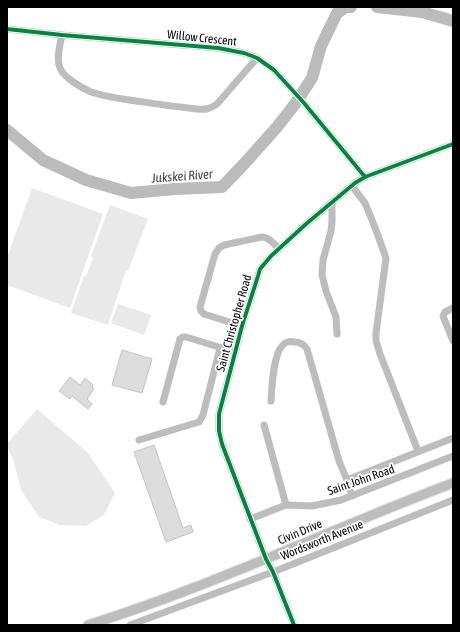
<svg xmlns="http://www.w3.org/2000/svg" width="460" height="632" viewBox="0 0 460 632" font-family="'Asap Condensed',sans-serif">
<style>
.park{fill:#e9e9e9}
.lines{fill:none;stroke-linecap:round;stroke-linejoin:round}
.river{stroke:#bbb;stroke-width:12}
.building{fill:#dcdcdc;stroke:#c4c4c4}
.major-casing{stroke:#dbdbdb;stroke-width:11}
.minor{stroke:#bdbdbd;stroke-width:7}
.major{stroke:#bdbdbd;stroke-width:9}
.cycleway-casing{stroke:#fff;stroke-width:6}
.cycleway{stroke:#00873e;stroke-width:4}
.labels{text-anchor:middle;dominant-baseline:central;stroke-width:3.5;stroke-linejoin:round;paint-order:stroke}
.street-label{font-size:12px;fill:#000;stroke:#fff}
.water-label{font-size:13px;font-style:italic;fill:#3f3f3f;stroke:#fff}
</style>
<rect width="100%" height="100%" fill="#fff"/>
<g class="park">
<polygon points="32,188 103,214 70,308 7,285 7,258"/>
<polygon points="110,205 148,219 128,271 126,270 108,325 71,313 84,276 86,276 93,258 91,256"/>
<polygon points="118,304 151,315 144,335 111,323"/>
<polygon points="37,409 88,453 115,493 104,515 86,526 60,525 39,517 21,490 13,458 7,447 7,444"/>
</g>
<g class="lines">
<g class="river">
<polyline points="377,7 422,12 453,21"/>
<polyline points="7,130 43,160 86,180 131,193 175,189 222,187 245,163 277,127 295,104 312,78 321,46 337,13 346,7 351,7"/>
</g>
</g>
<g class="building">
<polygon points="122,350 152,359 142,393 112,385"/>
<polygon points="70,377 80,385 85,378 93,385 92,387 94,389 87,399 92,404 88,409 72,396 70,399 59,391"/>
<polygon points="154,445 183,528 191,525 193,532 166,542 134,452"/>
</g>
<g class="lines">
<defs>
<path id="major" d="M88,625c125,-39 243,-96 365,-142"/>
</defs>
<use href="#major" class="major-casing"/>
<g class="minor">
<polyline points="7,29 62,35 218,48 244,53 257,58 274,70 304,103 365,177"/>
<path d="M62,35c-2,9 -6,25 -2,33 4,10 22,20 31,24 15,5 31,7 45,9 21,3 41,6 61,8 8,1 13,0 20,-5l40,-46"/>
<polyline points="352,186 365,203 376,230 386,258 376,333 376,341 380,354 418,451"/>
<polyline points="332,202 332,222 331,231 323,260 322,275 326,291 336,317 337,334"/>
<polyline points="453,308 445,312 443,316 453,341"/>
<path d="M242,326l-38,-12 -3,-3 -1,-4 15,-53 4,-6 5,-3 38,-8c7,0 12,7 17,12"/>
<path d="M271,401c1,-14 2,-45 11,-55 3,-4 8,-5 12,-4 6,0 10,2 13,7l32,112 8,19 106,-42"/>
<polyline points="163,402 180,339 183,337 186,337 235,352"/>
<polyline points="264,425 286,505"/>
<polyline points="139,440 199,422 203,415 220,348"/>
<polyline points="347,480 352,496"/>
<polyline points="250,519 286,505 312,506 341,500 453,456"/>
<polyline points="130,625 273,572 453,500"/>
<polyline points="294,625 273,572 266,559 222,444 219,431 219,414 242,326 258,276 260,269 271,256 306,224 355,183 365,177 453,144"/>
</g>
<use href="#major" class="major"/>
<defs>
<g id="cycleway">
<polyline points="7,29 62,35 218,48 244,53 257,58 274,70 304,103 365,177"/>
<polyline points="294,625 273,572 266,559 222,444 219,431 219,414 242,326 258,276 260,269 271,256 306,224 355,183 365,177 453,144"/>
</g>
</defs>
<use href="#cycleway" class="cycleway-casing"/>
<use href="#cycleway" class="cycleway"/>
</g>
<g class="labels">
<g class="street-label">
<text transform="translate(202 38) rotate(6)">Willow Crescent</text>
<text transform="translate(234 323) rotate(-74)">Saint Christopher Road</text>
<text transform="translate(361 480) rotate(-19)">Saint John Road</text>
<text transform="translate(300 532) rotate(-23)">Civin Drive</text>
<text transform="translate(322 540) rotate(-22)">Wordsworth Avenue</text>
</g>
<g class="water-label">
<text transform="translate(182 176) rotate(-4)">Jukskei River</text>
</g>
</g>
<rect width="460" height="632" fill="none" stroke="#000000" stroke-width="16"/>
</svg>
